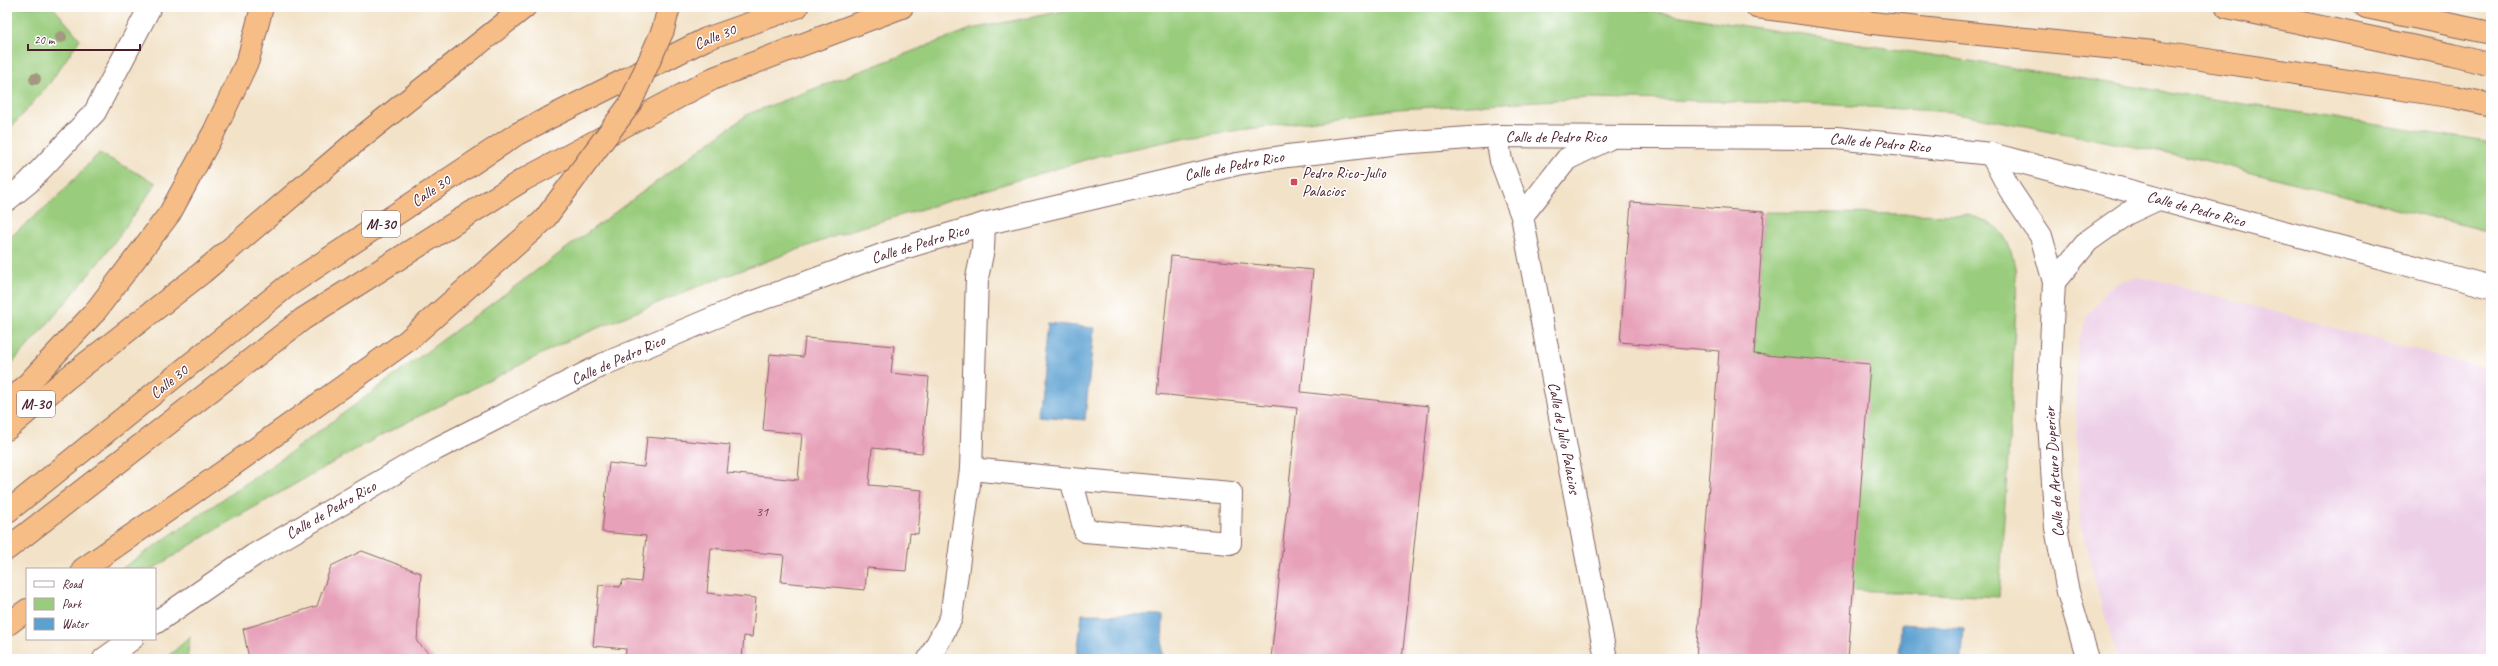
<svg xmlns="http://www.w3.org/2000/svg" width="2498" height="666" viewBox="0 0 2498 666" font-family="Caveat,sans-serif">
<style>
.built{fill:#edd0e8}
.green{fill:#99cc7c;stroke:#727654}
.water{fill:#5da1d1;stroke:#54607e}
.building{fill:#e7a1b9}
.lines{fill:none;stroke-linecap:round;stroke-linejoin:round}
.minor-casing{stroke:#856362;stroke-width:24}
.highway-casing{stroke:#856362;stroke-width:24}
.minor{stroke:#fff;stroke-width:22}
.highway{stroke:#f6be86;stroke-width:22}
.highway-bridge-casing{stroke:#856362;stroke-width:24;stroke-linecap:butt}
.highway-bridge{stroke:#f6be86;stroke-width:22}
.tree{fill:#a59881}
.poi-dot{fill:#d1495b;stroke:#fff;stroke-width:1.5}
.labels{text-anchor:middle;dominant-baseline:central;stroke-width:3;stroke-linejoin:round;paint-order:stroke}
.number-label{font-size:14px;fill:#71404e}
.shield{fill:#fff;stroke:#80626b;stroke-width:1}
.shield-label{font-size:15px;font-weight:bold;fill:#4a1f2b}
.street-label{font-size:16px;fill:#4a1f2b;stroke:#fff}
.poi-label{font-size:16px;fill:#4a1f2b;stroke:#fff;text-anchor:start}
</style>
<rect width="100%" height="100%" fill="#fff"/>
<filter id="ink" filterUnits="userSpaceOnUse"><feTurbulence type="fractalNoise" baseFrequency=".025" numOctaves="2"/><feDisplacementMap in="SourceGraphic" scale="8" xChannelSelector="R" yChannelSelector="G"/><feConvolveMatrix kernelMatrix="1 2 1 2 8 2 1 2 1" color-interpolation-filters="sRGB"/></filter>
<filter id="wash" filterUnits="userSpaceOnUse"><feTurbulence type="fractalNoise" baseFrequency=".012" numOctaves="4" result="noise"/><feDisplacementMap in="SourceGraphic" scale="16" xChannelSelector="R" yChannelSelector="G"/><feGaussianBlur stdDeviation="0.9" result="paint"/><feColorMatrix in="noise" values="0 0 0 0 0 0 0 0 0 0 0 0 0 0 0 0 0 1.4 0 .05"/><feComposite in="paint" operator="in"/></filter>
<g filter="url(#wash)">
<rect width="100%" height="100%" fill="#f2e2c7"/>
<polygon class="built" points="2137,278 2152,279 2491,370 2491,659 2118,659 2096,586 2080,522 2076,399 2078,342 2088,315 2108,289 2120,282"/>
<g class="green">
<polygon points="7,7 53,7 80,39 49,84 7,132"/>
<polygon points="1084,7 1624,7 2487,142 2491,143 2491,232 2199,159 1951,112 1819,104 1592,98 1398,109 1188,137 1098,156 852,230 696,287 569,340 378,437 216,529 153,569 121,569 287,455 748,114 971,29"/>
<path d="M99,153l57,30c-44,67 -95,127 -149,186v-129l49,-42z"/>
<path d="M1764,212l203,3c18,4 35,12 42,31 12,29 6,65 5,96 -3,85 -10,170 -15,255l-146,-7 -99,-236z"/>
<polygon points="190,637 187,659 165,659"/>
</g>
<g class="water">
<polygon points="1048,323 1094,328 1085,420 1038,416"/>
<polygon points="1082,614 1163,615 1162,659 1100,659 1077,656"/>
<polygon points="1901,624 1964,628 1962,659 1899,659"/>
</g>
<g id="blocks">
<g class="building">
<polygon points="1631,202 1764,212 1754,354 1870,364 1848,659 1696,659 1719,351 1620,342"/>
<polygon points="1171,256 1313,270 1301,392 1429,406 1402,659 1271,659 1297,408 1157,394"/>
<polygon points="805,338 894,346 891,373 929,377 922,453 872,448 869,485 922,490 918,534 910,533 906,571 867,568 865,590 781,582 784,555 711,548 707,593 756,598 752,637 744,636 742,659 625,659 626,649 593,646 599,585 620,587 623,580 641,582 646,536 602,532 609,463 644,467 647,437 730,445 727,473 798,480 802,434 763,430 770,354 803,357"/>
<polygon points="362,551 421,573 417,642 435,659 249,659 243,629 317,606 331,566"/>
</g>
</g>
</g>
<g filter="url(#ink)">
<use href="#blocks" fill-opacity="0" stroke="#856362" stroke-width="1"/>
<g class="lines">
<defs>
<g id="minor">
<polyline points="1497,136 1501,161 1522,216 1606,659"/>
<polyline points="1991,154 2010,190 2041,236 2054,282 2048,408 2056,528 2068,592 2088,659"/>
<polyline points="7,200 28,183 95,112 150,7"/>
<polyline points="1522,216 1567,159 1608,139"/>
<polyline points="2054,282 2088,241 2126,214 2158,199"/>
<polyline points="971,469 1071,479"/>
<polygon points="1071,479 1231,493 1230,543 1085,531"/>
<polyline points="155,623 254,555 436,449 602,365 737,308 887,253 984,224 1237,164 1288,156 1399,143 1497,136 1836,138 1991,154 2491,287"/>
<polyline points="104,659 132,639"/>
<polyline points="929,659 951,618 971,469 977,278 983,249 984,224"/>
</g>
<g id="highway">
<polyline points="1757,7 1881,24 2154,52 2455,97 2491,105"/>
<polyline points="2227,7 2453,55 2491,65"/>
<polyline points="2366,7 2491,33"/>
<polyline points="7,406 94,313 170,213 214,132 248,60 262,7"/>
<polyline points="7,429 66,379 203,272 359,139 525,7"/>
<polyline points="7,512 286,287 517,134 706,39 797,7"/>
<polyline points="7,549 303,319 523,180 714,78 902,7"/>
<polyline points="83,569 216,477"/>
<polyline points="7,625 27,610"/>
</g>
</defs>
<use href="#minor" class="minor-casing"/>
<use href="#highway" class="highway-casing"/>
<use href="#minor" class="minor"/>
<use href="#highway" class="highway"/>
<defs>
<polyline id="highway-bridge" points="216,477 407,341 544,220 630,104 663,30 669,7"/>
</defs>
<use href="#highway-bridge" class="highway-bridge-casing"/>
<use href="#highway-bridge" class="highway-bridge"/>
</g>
<g class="tree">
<circle cx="61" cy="37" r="6"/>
<circle cx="35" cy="79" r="6"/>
</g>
</g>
<rect class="poi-dot" x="1290" y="178" width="8" height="8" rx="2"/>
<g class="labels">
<g class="number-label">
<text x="762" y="511">31</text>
</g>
<g class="shield">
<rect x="362" y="211" width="38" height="26" rx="3"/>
<rect x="17" y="391" width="38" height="26" rx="3"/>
</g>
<g class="shield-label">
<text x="381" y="224">M-30</text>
<text x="36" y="404">M-30</text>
</g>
<g class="street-label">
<text transform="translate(715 37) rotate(-22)">Calle 30</text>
<text x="1556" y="137">Calle de Pedro Rico</text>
<text transform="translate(1880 143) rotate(5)">Calle de Pedro Rico</text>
<text transform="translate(1234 166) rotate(-11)">Calle de Pedro Rico</text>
<text transform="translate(431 191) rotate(-34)">Calle 30</text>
<text transform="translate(2196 209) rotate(15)">Calle de Pedro Rico</text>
<text transform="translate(920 244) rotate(-17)">Calle de Pedro Rico</text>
<text transform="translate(618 360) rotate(-24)">Calle de Pedro Rico</text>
<text transform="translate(169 382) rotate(-39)">Calle 30</text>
<text transform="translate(1564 438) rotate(79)">Calle de Julio Palacios</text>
<text transform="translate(2054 472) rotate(-94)">Calle de Arturo Duperier</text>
<text transform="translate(331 510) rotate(-30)">Calle de Pedro Rico</text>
</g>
<g class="poi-label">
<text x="1302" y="173">Pedro Rico-Julio<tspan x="1302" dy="18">Palacios</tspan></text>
</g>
</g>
<rect width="2498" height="666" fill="none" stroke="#fff" stroke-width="24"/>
<rect x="26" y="568" width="130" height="72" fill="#ffffff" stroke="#b7a5aa"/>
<rect x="34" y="581" width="20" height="6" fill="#ffffff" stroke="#b7a5aa"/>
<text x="62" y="588" font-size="12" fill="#4a1f2b">Road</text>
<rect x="34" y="598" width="20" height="12" fill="#99cc7c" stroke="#b7a5aa"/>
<text x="62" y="608" font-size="12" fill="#4a1f2b">Park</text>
<rect x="34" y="618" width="20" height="12" fill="#5da1d1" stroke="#b7a5aa"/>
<text x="62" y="628" font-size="12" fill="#4a1f2b">Water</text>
<path d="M28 44v6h112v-6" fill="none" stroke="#4a1f2b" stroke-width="2"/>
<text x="34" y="44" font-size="12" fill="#4a1f2b" stroke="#ffffff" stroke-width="3" paint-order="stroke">20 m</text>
</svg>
